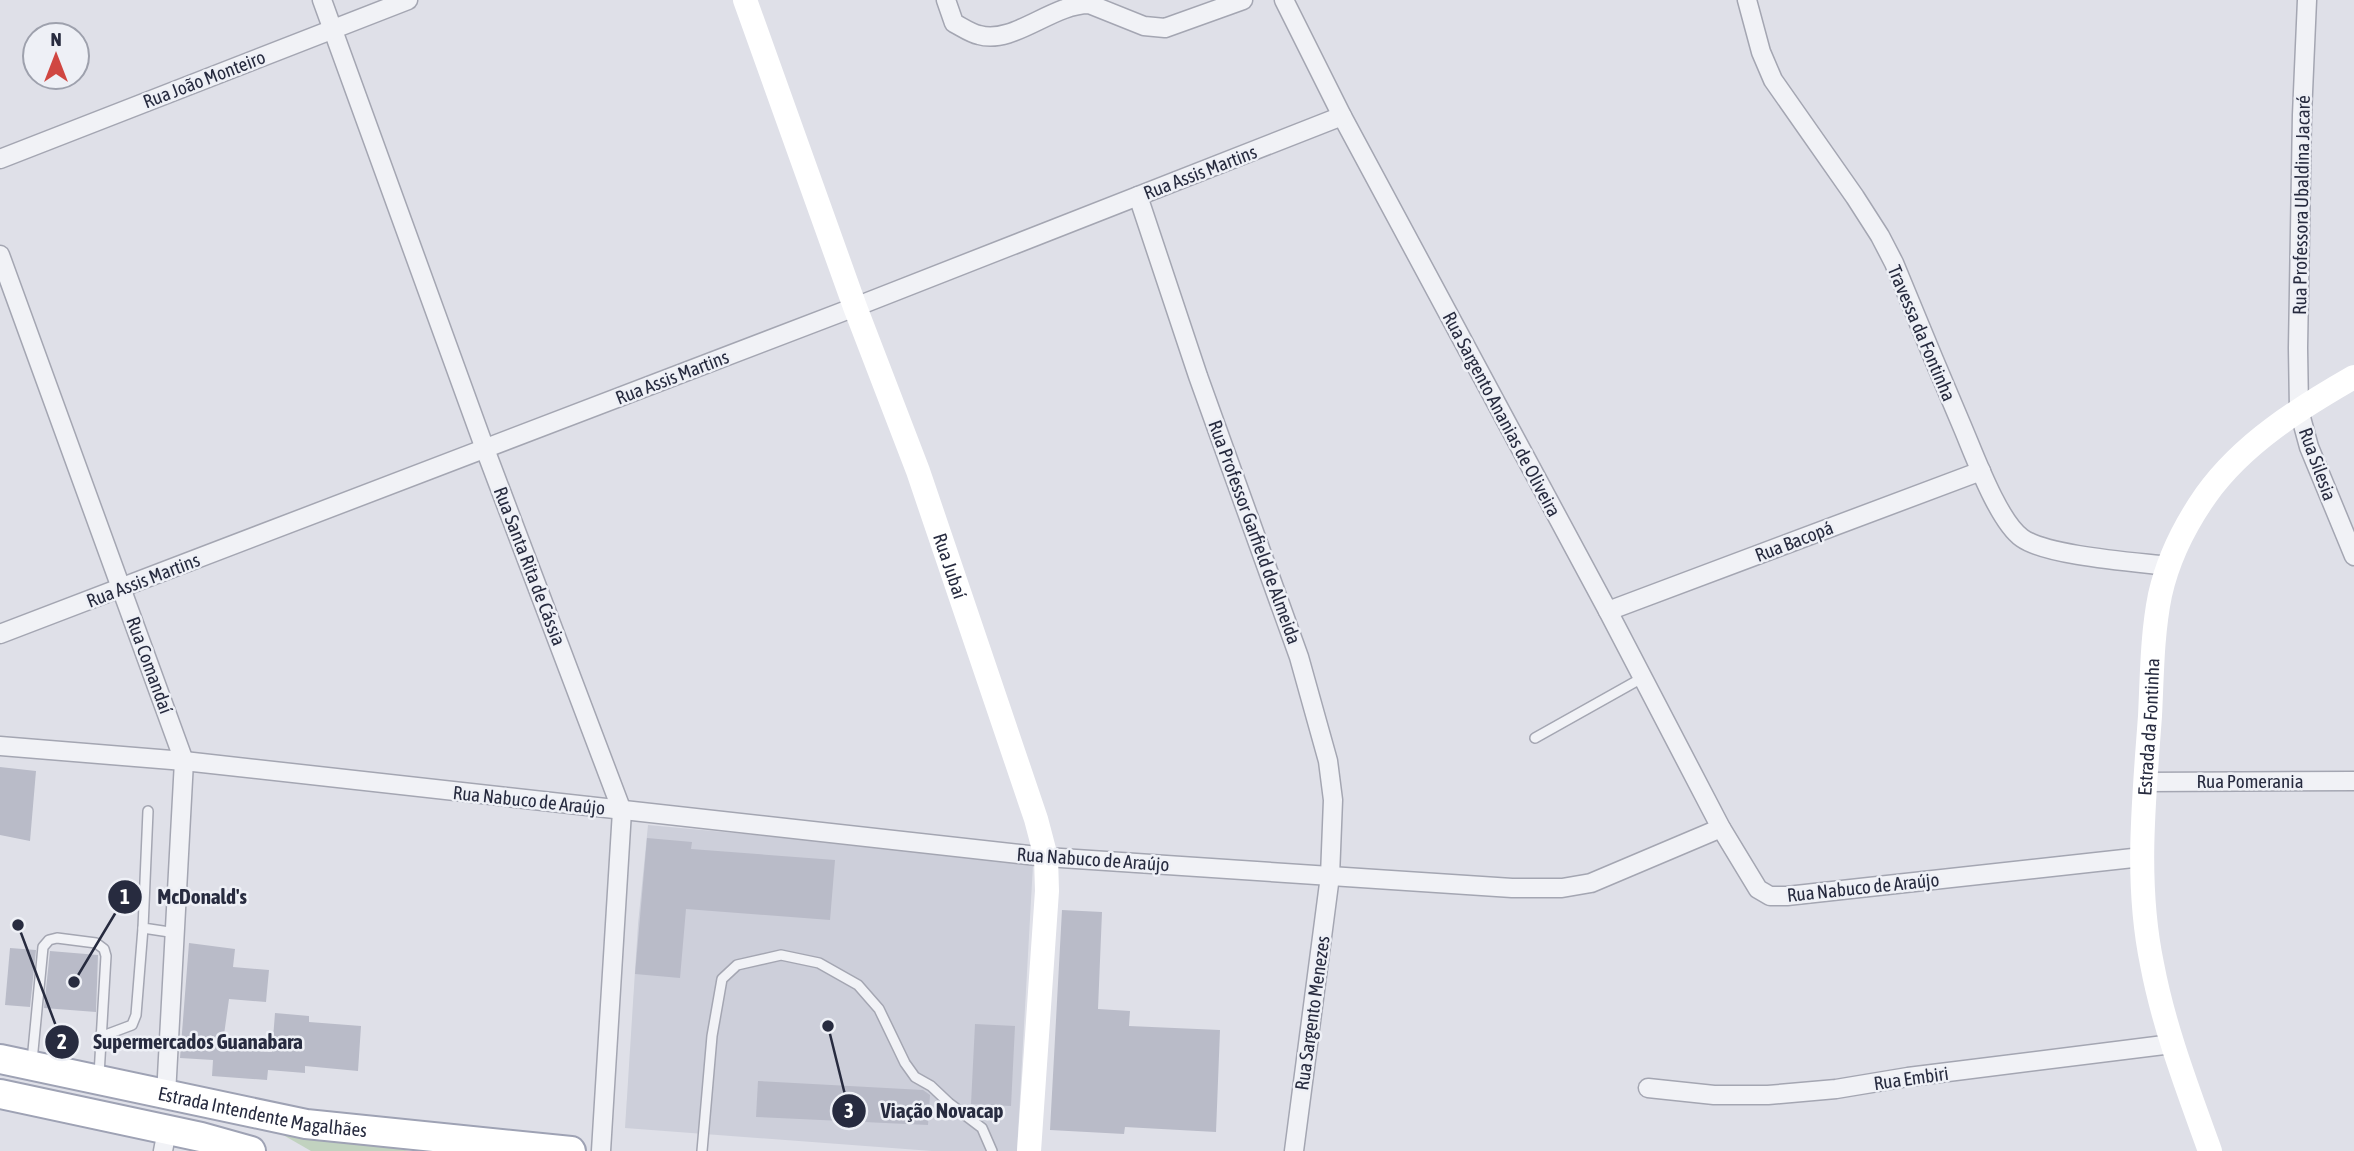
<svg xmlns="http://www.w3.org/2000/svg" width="2354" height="1151" viewBox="0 0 2354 1151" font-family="'Asap Condensed',sans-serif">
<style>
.built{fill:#cdcfda}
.green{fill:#c1d2bf}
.building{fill:#b9bbc8}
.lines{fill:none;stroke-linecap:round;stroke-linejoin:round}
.lane-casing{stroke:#a4a6b2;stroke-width:12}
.street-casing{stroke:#a4a6b2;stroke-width:21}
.primary-casing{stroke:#9ea2b4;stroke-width:32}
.lane{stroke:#f1f2f6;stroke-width:9}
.street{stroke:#f1f2f6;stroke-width:18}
.secondary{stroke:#fff;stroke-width:24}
.primary{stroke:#fff;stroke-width:28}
.labels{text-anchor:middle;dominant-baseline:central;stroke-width:5;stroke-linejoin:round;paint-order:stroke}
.street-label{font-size:19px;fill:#272b3f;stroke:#eef0f6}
.leader{fill:none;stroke:#272b3f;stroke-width:2.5}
.callout-dot{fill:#272b3f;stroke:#eef0f6;stroke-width:2.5}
.mark-label{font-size:21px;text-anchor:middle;font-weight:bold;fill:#fff}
.callout-label{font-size:21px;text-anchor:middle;font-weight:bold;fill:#272b3f;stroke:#eef0f6;stroke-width:5;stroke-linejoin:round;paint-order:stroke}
</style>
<rect width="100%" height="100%" fill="#dfe0e8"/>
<polygon class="built" points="648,825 863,845 1033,865 1017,1151 932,1151 625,1128 638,924"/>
<polygon class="green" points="264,1124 410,1151 311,1151"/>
<g class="building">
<polygon points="0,767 36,771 30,841 0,835"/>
<polygon points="647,838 692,842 691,849 835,860 830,920 686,909 680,978 635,974"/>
<polygon points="1062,910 1102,912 1098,1009 1130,1011 1129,1026 1220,1030 1216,1132 1125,1127 1124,1134 1050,1130"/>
<polygon points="189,943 235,949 233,967 269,970 266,1002 229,999 222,1049 272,1052 275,1013 309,1016 309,1022 361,1026 358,1071 305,1066 305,1073 268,1070 267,1080 212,1076 213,1060 180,1058"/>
<polygon points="10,948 36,950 30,1007 5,1005"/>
<polygon points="50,951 98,955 96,1012 44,1008"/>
<polygon points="975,1024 1015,1026 1011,1106 971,1104"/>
<polygon points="758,1081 923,1090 930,1095 928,1125 756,1117"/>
</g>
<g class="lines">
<defs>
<g id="lane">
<polyline points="1535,738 1642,678"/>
<polyline points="148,811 143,928 176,933"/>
<polyline points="100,1037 132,1025 136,1015 143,928"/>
<polyline points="32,1061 43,947 49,940 57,938 96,943 104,949 106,956 99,1075"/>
<polyline points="702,1151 712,1036 722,979 737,965 781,955 819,963 858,985 879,1009 905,1063 915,1077 931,1086 949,1103 982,1128 992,1151"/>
</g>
<g id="street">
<polyline points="322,0 485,449 622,811 601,1151"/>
<path d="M946,0l8,23c8,4 16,10 25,12 34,10 73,-31 110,-31l55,22 21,2 78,-28"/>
<polyline points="1284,0 1342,116 1608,611 1721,828 1758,889 1770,896 1787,896 2142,857"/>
<path d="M1747,0l14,52 12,28 82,117 25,39 14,27c22,54 45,109 68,163 12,28 36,95 60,112 25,18 113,24 146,28"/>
<polyline points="2307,0 2302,115 2298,348 2299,410 2309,447 2354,556"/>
<polyline points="0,159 408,0"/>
<polyline points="1138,196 1198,376 1299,657 1328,761 1333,800 1330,876 1294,1151"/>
<polyline points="0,255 184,761 166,1095"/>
<polyline points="1608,611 1981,471"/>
<polyline points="0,634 855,307 1342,116"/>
<polyline points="0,746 184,761 1046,857 1512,888 1562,888 1591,883 1721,828"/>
<polyline points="2145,782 2354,781"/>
<polyline points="1648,1088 1714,1095 1768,1095 1836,1089 1908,1077 2172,1044"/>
<polyline points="163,1151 167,1130"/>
</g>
<g id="primary">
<path id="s3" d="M0,1059l306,65 265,27"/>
<polyline points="0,1094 201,1137 251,1151"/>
</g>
</defs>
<use href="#lane" class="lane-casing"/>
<use href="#street" class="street-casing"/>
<use href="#primary" class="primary-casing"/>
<use href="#lane" class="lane"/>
<use href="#street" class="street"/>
<g class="secondary">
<path id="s1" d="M745,0l110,307 63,164 118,348 10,38 1,34 -18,260"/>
<path id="s2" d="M2210,1151c-22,-61 -46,-123 -58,-187 -17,-81 -8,-165 -2,-248 2,-39 2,-82 10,-121 8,-36 25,-70 46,-100 37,-52 94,-87 148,-118"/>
</g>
<use href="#primary" class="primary"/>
</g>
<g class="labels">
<g class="street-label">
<text transform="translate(204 79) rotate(-21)">Rua João Monteiro</text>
<text transform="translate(1200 172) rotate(-21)">Rua Assis Martins</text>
<text transform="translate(2301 205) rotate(-89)">Rua Professora Ubaldina Jacaré</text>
<text transform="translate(1922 333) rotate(67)">Travessa da Fontinha</text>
<text transform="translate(672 377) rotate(-21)">Rua Assis Martins</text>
<text transform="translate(1502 414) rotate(62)">Rua Sargento Ananias de Oliveira</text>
<text transform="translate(2318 464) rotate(70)">Rua Silesia</text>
<text transform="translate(1255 532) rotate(70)">Rua Professor Garfield de Almeida</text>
<text transform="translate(1794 541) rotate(-21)">Rua Bacopá</text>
<text transform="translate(530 566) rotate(69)">Rua Santa Rita de Cássia</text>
<text stroke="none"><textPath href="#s1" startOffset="602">Rua Jubaí</textPath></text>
<text transform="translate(143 580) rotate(-21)">Rua Assis Martins</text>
<text transform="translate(150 665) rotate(70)">Rua Comandaí</text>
<text stroke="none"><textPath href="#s2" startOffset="434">Estrada da Fontinha</textPath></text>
<text x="2250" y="781">Rua Pomerania</text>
<text transform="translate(529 800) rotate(6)">Rua Nabuco de Araújo</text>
<text transform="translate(1093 859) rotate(4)">Rua Nabuco de Araújo</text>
<text transform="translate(1863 887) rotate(-6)">Rua Nabuco de Araújo</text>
<text transform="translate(1312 1013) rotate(-82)">Rua Sargento Menezes</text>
<text transform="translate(1911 1078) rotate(-8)">Rua Embiri</text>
<text stroke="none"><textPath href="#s3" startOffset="268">Estrada Intendente Magalhães</textPath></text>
</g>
</g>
<path class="leader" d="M74 982L125 897M18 925L62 1042M828 1026L849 1111"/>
<g class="callout-dot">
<circle cx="74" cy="982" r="7"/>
<circle cx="18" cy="925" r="7"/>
<circle cx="828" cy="1026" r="7"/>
<circle cx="125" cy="897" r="18"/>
<circle cx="62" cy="1042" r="18"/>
<circle cx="849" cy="1111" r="18"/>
</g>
<g class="mark-label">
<text x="125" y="904">1</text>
<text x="62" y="1049">2</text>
<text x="849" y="1118">3</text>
</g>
<g class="callout-label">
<text x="202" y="904">McDonald's</text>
<text x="198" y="1049">Supermercados Guanabara</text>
<text x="942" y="1118">Viação Novacap</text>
</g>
<g transform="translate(56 56)"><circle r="33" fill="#eef0f6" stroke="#9ea1ad" stroke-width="2"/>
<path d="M0-5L12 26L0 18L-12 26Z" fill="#d04641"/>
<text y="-10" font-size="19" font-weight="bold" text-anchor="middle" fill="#272b3f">N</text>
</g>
</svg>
